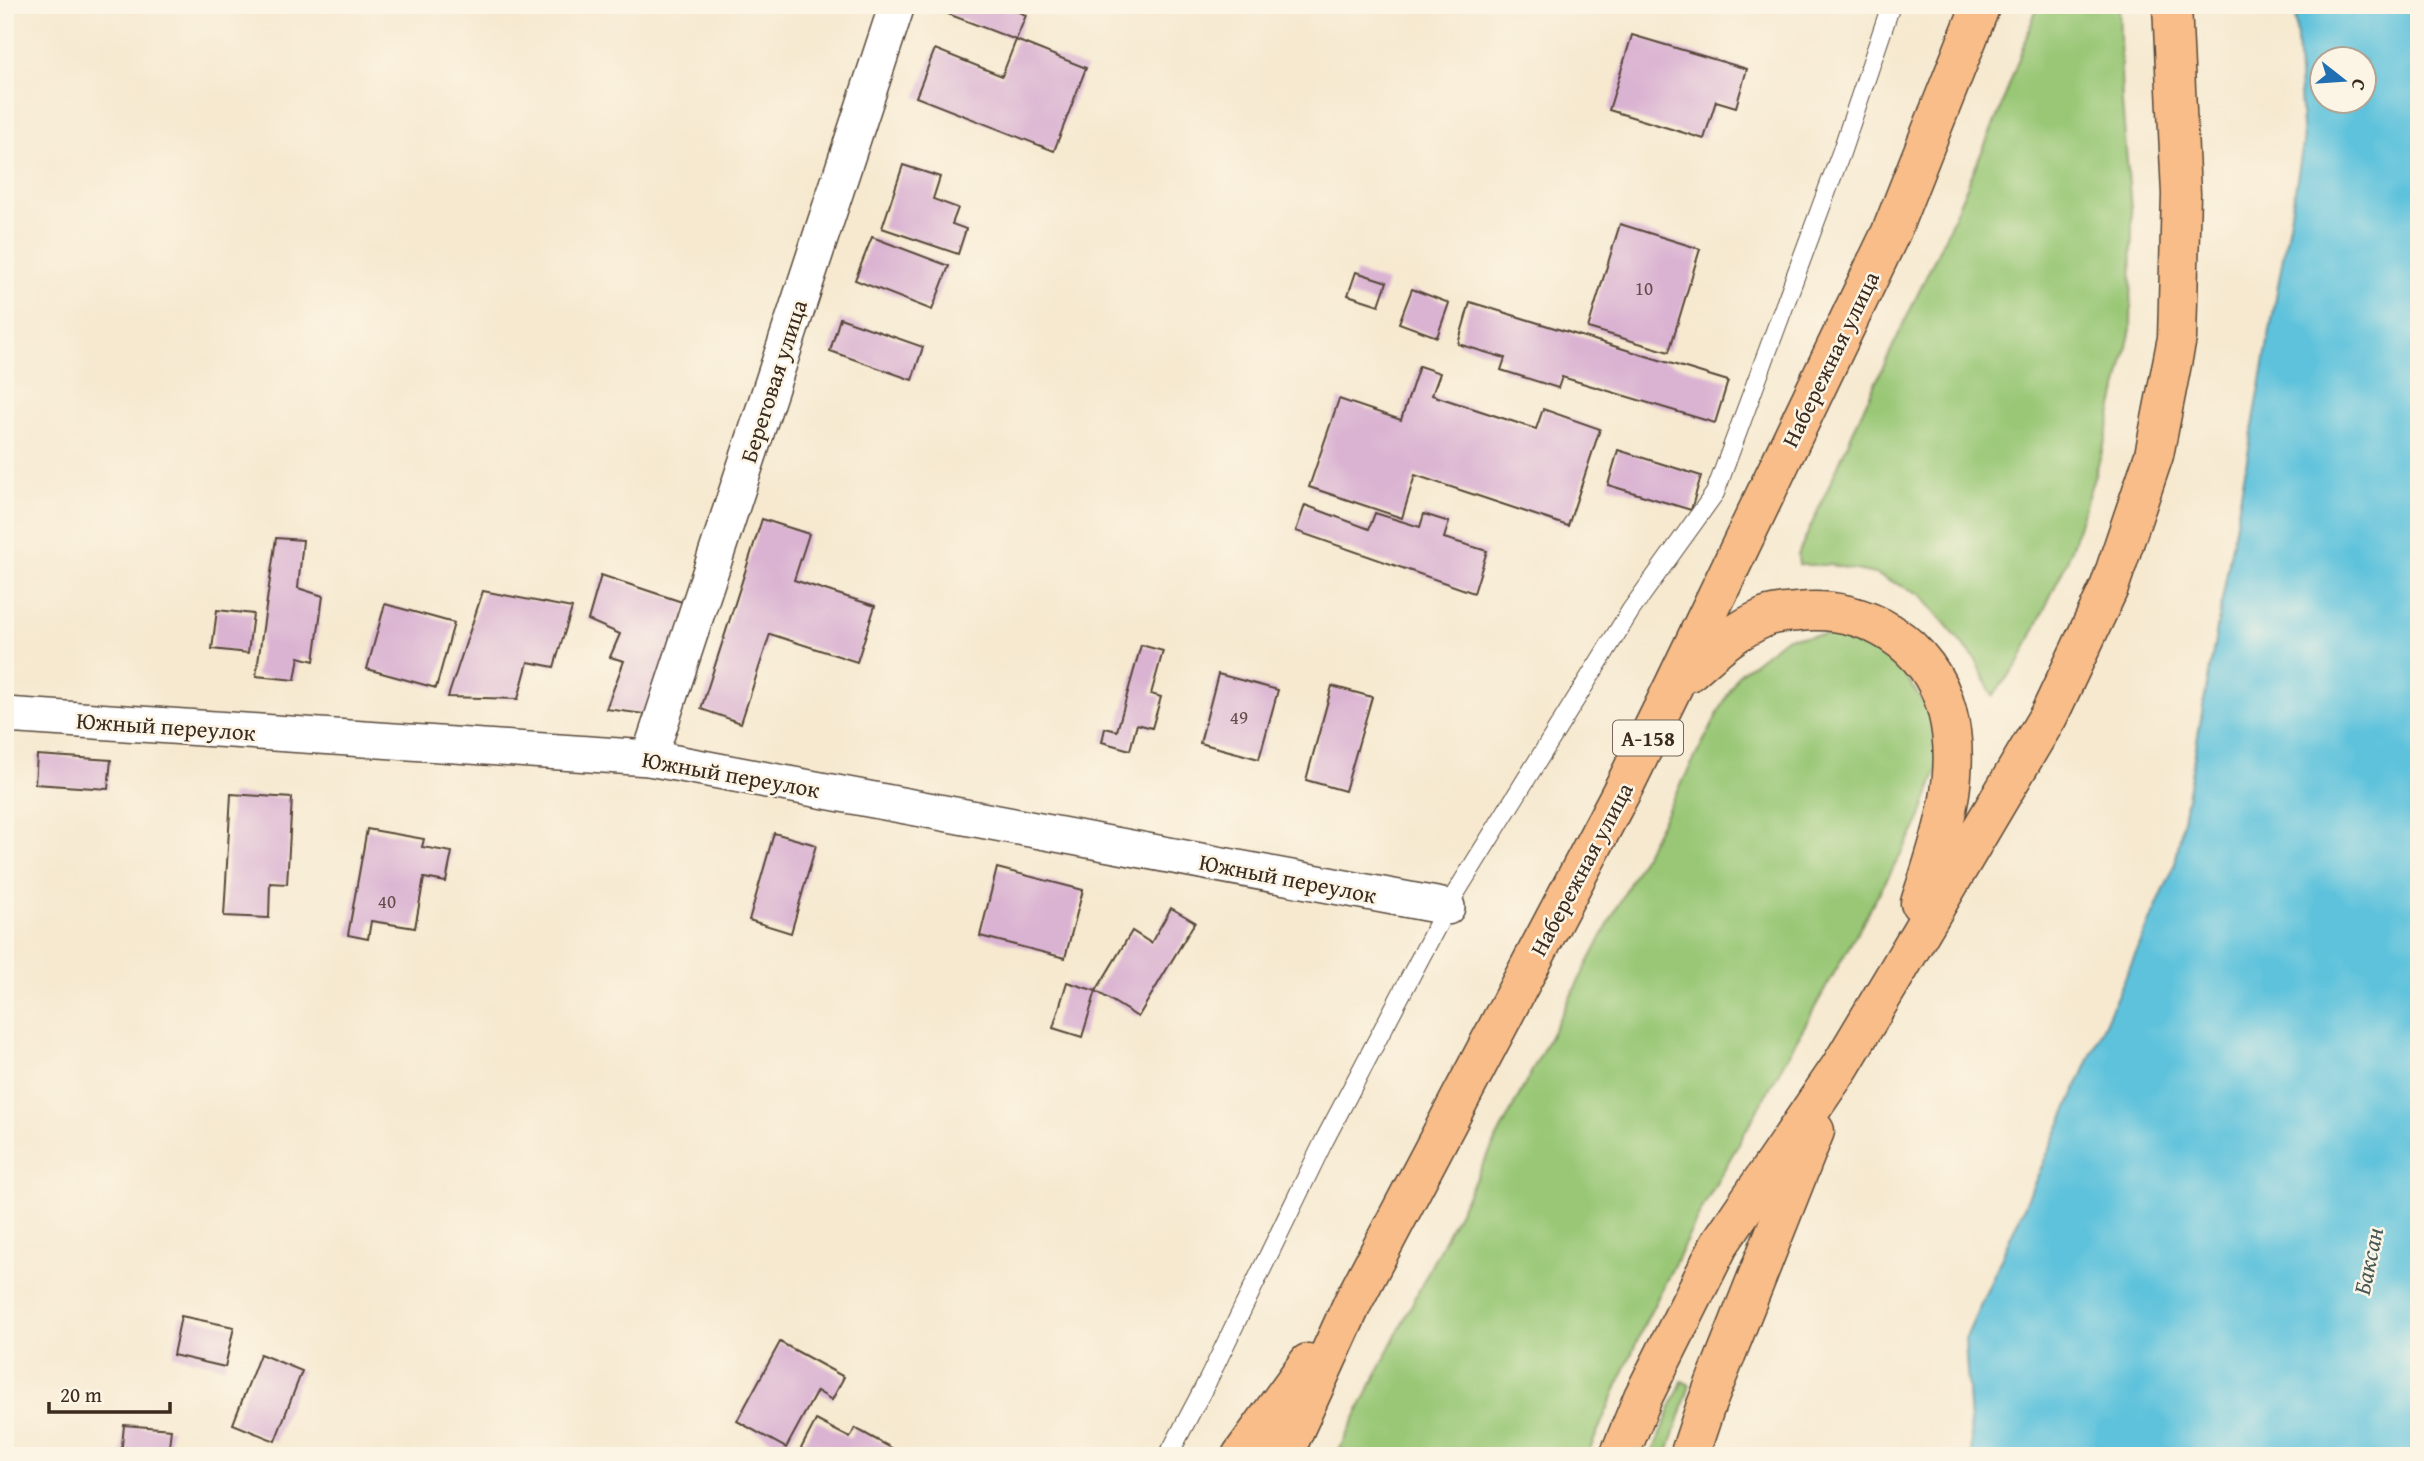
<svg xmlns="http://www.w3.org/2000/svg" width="2424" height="1461" viewBox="0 0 2424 1461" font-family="'Gentium Book Plus',serif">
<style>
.green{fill:#99c776;stroke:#6a784a;stroke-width:2}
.water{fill:#5ec2dc;stroke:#4c767d;stroke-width:2;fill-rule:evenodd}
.building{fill:#dab3d2}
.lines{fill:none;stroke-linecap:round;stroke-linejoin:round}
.service-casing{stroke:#574739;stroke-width:20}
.minor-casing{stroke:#574739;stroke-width:38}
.primary-casing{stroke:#574739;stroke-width:41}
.service{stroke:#fff;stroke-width:18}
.minor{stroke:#fff;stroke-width:35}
.primary{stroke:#f8bd88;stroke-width:38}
.labels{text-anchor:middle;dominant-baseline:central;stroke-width:5;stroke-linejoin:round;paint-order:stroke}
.number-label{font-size:19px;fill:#634c4b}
.shield{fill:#fcf5e5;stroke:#75675a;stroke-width:2}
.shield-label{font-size:21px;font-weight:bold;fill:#3b2a1e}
.street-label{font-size:23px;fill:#3b2a1e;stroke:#fcf5e5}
.water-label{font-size:24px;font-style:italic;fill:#465857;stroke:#fcf5e5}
</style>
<rect width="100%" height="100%" fill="#fcf5e5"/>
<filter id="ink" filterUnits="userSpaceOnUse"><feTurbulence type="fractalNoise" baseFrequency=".0143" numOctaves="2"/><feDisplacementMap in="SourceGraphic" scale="14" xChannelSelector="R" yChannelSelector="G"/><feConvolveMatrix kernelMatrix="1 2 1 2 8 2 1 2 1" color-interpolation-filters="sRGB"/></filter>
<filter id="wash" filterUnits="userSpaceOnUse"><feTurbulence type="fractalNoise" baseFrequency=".00686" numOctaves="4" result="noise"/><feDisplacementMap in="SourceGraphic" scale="28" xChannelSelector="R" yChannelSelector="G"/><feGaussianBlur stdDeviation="1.57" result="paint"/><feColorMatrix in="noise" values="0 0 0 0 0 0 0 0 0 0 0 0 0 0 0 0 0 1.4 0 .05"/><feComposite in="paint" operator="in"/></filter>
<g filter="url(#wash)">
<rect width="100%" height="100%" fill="#f6e9d0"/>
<g class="green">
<polygon points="2038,5 2119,5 2122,103 2132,220 2131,329 2105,442 2068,559 2019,663 1992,696 1976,660 1920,594 1875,574 1831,565 1799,565 1798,555 1864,407 1945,237 2000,110"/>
<polygon points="1847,634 1898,665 1931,713 1937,771 1919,822 1704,1205 1644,1325 1587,1456 1336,1456 1447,1234 1738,675 1787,637"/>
<polygon points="1682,1381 1690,1385 1667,1456 1651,1456"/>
</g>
<path class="water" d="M2295,5h124v1451h-447l-7,-116 210,-475 128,-720zM2322,60h42v42h-42z"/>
<g id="blocks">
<g class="building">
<polygon points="952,5 1001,5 1026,15 1016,40 948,14"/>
<polygon points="1632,35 1747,69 1736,107 1716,101 1704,139 1609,110"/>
<polygon points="1016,40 1086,68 1054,151 916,97 935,49 1002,76"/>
<polygon points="903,165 940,177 933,199 958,208 952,224 966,229 958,254 882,228"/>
<polygon points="1620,224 1700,249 1669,352 1588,328"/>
<polygon points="872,237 949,266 932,310 855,280"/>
<polygon points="1356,272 1387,282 1379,305 1348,295"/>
<polygon points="1412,289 1449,303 1437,337 1399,323"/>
<polygon points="1470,302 1728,381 1715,423 1562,377 1558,388 1501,370 1505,358 1458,344"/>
<polygon points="840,318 923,347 912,380 830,351"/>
<polygon points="1419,366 1440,373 1432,395 1536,429 1543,409 1600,429 1568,526 1415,475 1402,518 1309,487 1339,399 1401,420"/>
<polygon points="1618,450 1701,476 1691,510 1608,485"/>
<polygon points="1305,505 1369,529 1375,513 1420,527 1424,514 1449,522 1444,538 1487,551 1474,593 1296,531"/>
<polygon points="762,519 809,534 794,580 875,606 857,662 770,634 741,723 701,709"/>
<polygon points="276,538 303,540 298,588 323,596 314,661 299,657 295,680 256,676"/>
<polygon points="601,575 688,604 652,715 606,709 624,661 610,657 620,634 588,620"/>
<polygon points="483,591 572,608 554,667 528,662 518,699 448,697"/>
<polygon points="385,604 454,623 436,688 367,669"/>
<polygon points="217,610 253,614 248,653 212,649"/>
<polygon points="1141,645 1163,651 1151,694 1161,697 1152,728 1137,724 1130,750 1102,742 1105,728 1117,731"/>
<polygon points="1218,674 1278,690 1259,759 1200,743"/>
<polygon points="1332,686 1372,697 1345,791 1306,780"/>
<polygon points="37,755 111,760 108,789 35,784"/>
<polygon points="231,794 292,798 287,884 270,883 269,918 224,916"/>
<polygon points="367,829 424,839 422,847 452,852 446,882 424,878 415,928 371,921 368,939 348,935"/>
<polygon points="774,833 816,845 791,933 749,920"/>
<polygon points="997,868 1083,890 1065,958 980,936"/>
<polygon points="1171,908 1195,922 1138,1017 1096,991 1132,931 1151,943"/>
<polygon points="1067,982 1096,991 1082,1037 1053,1028"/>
<polygon points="181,1316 234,1327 225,1367 173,1355"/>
<polygon points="780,1342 844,1377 832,1400 817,1391 786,1448 737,1421"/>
<polygon points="260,1354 302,1371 275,1441 233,1424"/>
<polygon points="816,1420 850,1438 855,1428 906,1456 797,1456"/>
<polygon points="124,1425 171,1429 168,1456 121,1456"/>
</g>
</g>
</g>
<g filter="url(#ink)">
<use href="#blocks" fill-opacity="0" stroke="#574739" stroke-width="2"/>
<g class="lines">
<defs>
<polyline id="service" points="1168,1456 1208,1380 1324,1141 1447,907 1631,610 1715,493 1841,153 1891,5"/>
<g id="minor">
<polyline points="5,715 649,758 1447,907"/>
<polyline points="649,758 897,5"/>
</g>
<g id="primary">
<path d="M1689,672c26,-23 45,-41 77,-55 10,-4 22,-4 32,-5 67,-8 132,32 149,99 17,65 -7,130 -27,192"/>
<polyline points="1241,1456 1308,1363"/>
<polyline points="1283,1456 1353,1302 1627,781 1673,687 1891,232 1981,5"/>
<polyline points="1619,1456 1643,1397 1720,1243 1840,1067 1901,965 2049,715 2109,588 2154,455 2177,338 2181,194 2172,5"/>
<polyline points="1689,1456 1705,1408 1815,1131"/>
</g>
</defs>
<use href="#service" class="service-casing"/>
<use href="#minor" class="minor-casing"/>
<use href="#primary" class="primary-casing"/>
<use href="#service" class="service"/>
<use href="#minor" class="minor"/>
<use href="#primary" class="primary"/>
</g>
</g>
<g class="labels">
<g class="number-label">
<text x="1644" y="288">10</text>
<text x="1239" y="717">49</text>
<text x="387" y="901">40</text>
</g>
<rect class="shield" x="1613" y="720.5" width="70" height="35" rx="5"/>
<g class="shield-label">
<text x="1648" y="738">А-158</text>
</g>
<g class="street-label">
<text transform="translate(1830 359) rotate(-64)">Набережная улица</text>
<text transform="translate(773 381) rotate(-72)">Береговая улица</text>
<text transform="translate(166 726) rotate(4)">Южный переулок</text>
<text transform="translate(731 774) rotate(10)">Южный переулок</text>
<text transform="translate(1581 869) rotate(-62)">Набережная улица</text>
<text transform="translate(1288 878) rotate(11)">Южный переулок</text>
</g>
<g class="water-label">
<text transform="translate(2368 1261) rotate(-78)">Баксан</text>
</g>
</g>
<rect width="2424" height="1461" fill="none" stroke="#fcf5e5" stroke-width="28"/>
<g transform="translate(2343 80) rotate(107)"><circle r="33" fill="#fcf5e5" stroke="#afa495" stroke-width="2"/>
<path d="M0-5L12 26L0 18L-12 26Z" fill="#1f6fb2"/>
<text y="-10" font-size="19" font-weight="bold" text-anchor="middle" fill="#3b2a1e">С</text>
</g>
<path d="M49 1402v10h121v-10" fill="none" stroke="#3b2a1e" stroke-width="3.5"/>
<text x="60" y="1402" font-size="21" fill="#3b2a1e" stroke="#fcf5e5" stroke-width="5" paint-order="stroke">20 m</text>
</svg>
